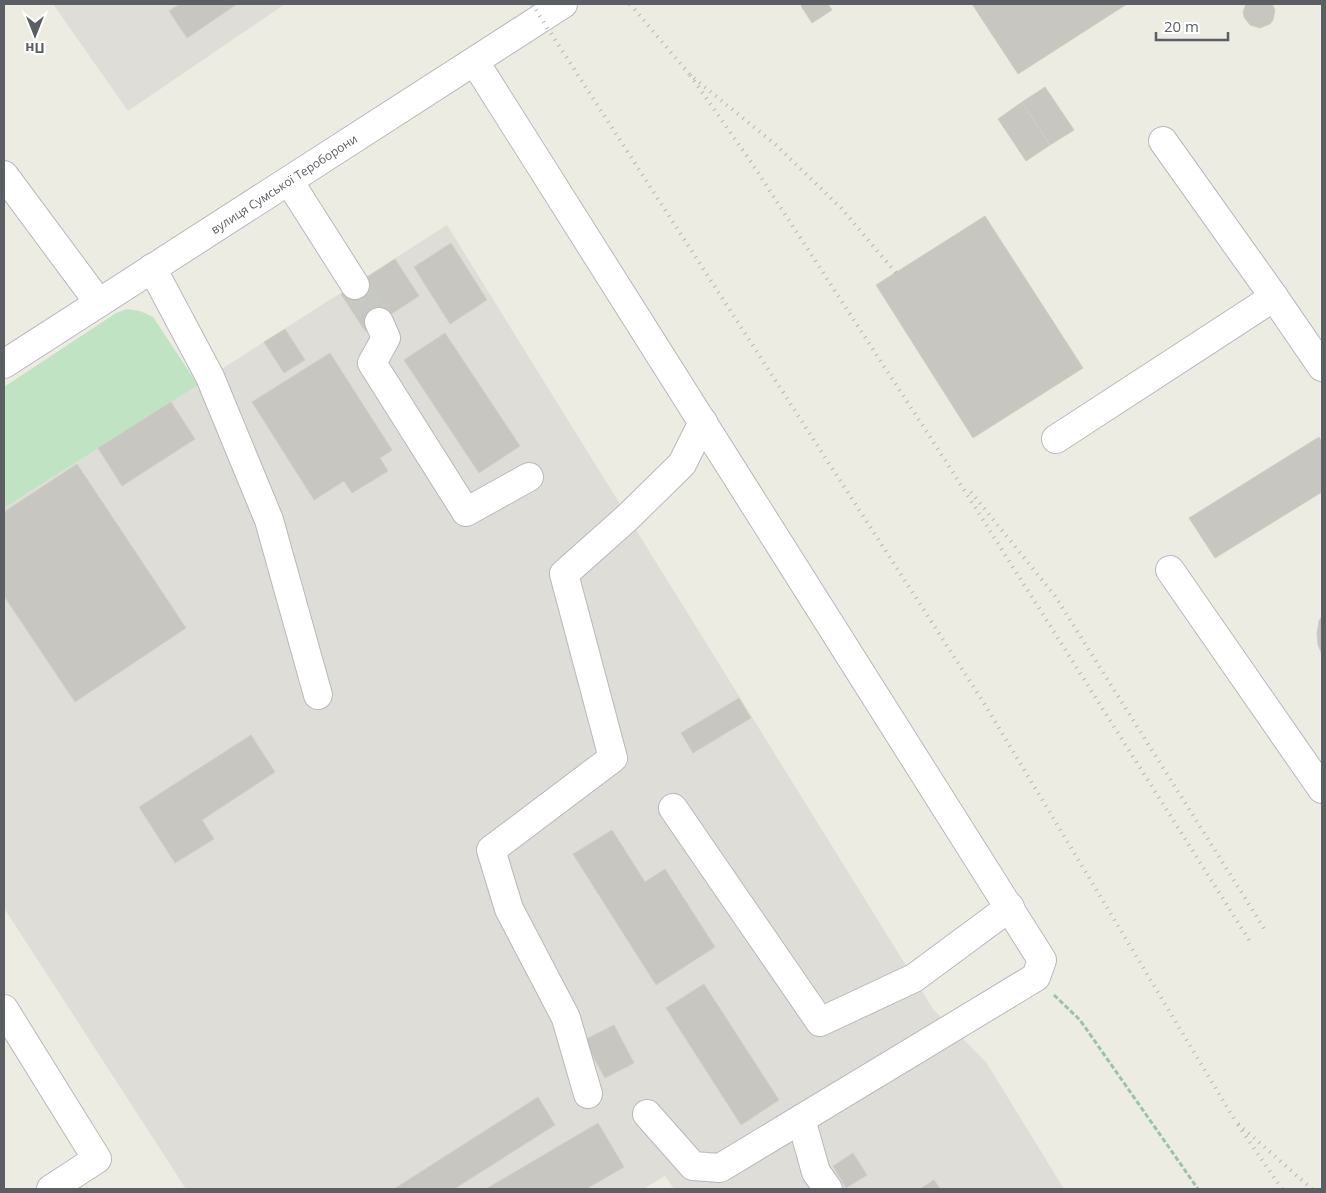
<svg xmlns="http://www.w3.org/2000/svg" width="1326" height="1193" viewBox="0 0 1326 1193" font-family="'Open Sans',sans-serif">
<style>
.industrial{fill:#dfddd7}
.green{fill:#c0e4c3}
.building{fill:#c8c6c0;stroke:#d2cec2}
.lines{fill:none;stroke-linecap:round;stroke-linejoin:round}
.minor-tunnel{stroke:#c8c8c3;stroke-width:28;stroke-dasharray:28 14;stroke-linecap:butt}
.minor-casing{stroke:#b6b8bd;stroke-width:30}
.path{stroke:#9ac4a9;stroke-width:3;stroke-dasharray:5 2.5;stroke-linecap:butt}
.minor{stroke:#fff;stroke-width:28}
.rail{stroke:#b4b5b5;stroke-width:4;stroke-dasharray:1 6;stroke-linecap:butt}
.labels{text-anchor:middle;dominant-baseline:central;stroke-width:4;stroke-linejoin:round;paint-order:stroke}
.street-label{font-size:12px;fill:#5b5e63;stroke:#fff}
</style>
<rect width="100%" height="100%" fill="#edece3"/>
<g class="industrial">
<polygon points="53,4 285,4 128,111"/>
<polygon points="447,225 933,1009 986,1062 1064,1189 674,1189 665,1176 643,1189 186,1189 4,908 4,508"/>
</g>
<polygon class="green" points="127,309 140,311 153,317 198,385 4,508 4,387 116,313"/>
<g class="building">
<polygon points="180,4 237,4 187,38 169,11"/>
<polygon points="804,4 828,4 832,10 812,23 801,6"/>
<polygon points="972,4 1127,4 1018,74"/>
<polygon points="1246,4 1272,4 1275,10 1273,20 1270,24 1260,28 1250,25 1244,17 1243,12"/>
<polygon points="1045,87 1074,130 1050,145 1022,102"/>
<polygon points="1022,102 1050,145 1026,161 998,119"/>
<polygon points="985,216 1083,368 973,438 876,285"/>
<polygon points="451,243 487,300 450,324 414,267"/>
<polygon points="395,259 419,296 365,331 341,294"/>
<polygon points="285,329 305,360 284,373 264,342"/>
<polygon points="445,333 520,446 479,473 404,360"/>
<polygon points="330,353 392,450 380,458 388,471 352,493 344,481 314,500 252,402"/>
<polygon points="171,402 195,439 122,486 98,448"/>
<polygon points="1319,437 1322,442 1322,492 1215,558 1189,518"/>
<polygon points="77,464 186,628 75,702 4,596 4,512"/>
<polygon points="1322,616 1322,654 1318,645 1317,633 1319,621"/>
<polygon points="739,698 751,718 693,753 681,733"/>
<polygon points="251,735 275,772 202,820 214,839 175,863 139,807"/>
<polygon points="612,830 645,882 665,869 715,947 656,985 573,854"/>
<polygon points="704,984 779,1100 741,1125 666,1008"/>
<polygon points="614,1025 634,1063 605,1078 584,1040"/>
<polygon points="538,1097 555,1125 454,1189 394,1189"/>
<polygon points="598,1123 624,1167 586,1189 486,1189"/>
<polygon points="853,1153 867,1175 846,1188 833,1166"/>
<polygon points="934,1180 940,1189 920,1189"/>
</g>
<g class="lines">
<polyline class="minor-tunnel" points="355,285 379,322"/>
<defs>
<g id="minor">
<polyline points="475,62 1042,960 1036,977 720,1168 693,1166 647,1114"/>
<polyline points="1163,141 1274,297 1322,367"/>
<polyline points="4,175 99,303"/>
<polyline points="289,181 355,285"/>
<polyline points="152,268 210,377 269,520 318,695"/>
<polyline points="379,322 386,338 372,363 466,512 529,477"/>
<polyline points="4,364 563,4"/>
<polyline points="1056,439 1274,297"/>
<polyline points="1170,570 1322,789"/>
<polyline points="673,808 820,1022 914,978 1010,907"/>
<polyline points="4,1009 97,1159 51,1189"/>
<polyline points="588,1094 566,1018 509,909 491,850 613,758 564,574 628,517 682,464 703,422"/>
<polyline points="801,1119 816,1172 828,1189"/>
</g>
</defs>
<use href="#minor" class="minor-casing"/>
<polyline class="path" points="1054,995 1080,1020 1198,1189"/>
<use href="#minor" class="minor"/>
<g class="rail">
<polyline points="532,4 984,703 1236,1122"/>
<polyline points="630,4 690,75 776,145 841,208 896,273"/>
<polyline points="690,75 751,162 947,463 1251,943"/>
<polyline points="971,492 1055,596 1267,933"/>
<polyline points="1282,1189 1236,1122 1312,1189"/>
</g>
</g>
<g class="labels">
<g class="street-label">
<text transform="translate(284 184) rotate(-33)">вулиця Сумської Тероборони</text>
</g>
</g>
<rect width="1326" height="1193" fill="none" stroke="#5b5e63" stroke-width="10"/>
<g transform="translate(35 35) rotate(180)" stroke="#ffffff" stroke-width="4" paint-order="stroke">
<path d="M0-4L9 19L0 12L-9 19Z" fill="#5b5e63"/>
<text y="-8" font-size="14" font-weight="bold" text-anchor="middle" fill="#5b5e63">Пн</text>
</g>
<path d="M1156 32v8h72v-8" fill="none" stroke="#5b5e63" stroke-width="2.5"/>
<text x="1164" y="32" font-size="15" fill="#5b5e63" stroke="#ffffff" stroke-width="4" paint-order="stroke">20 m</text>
</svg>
